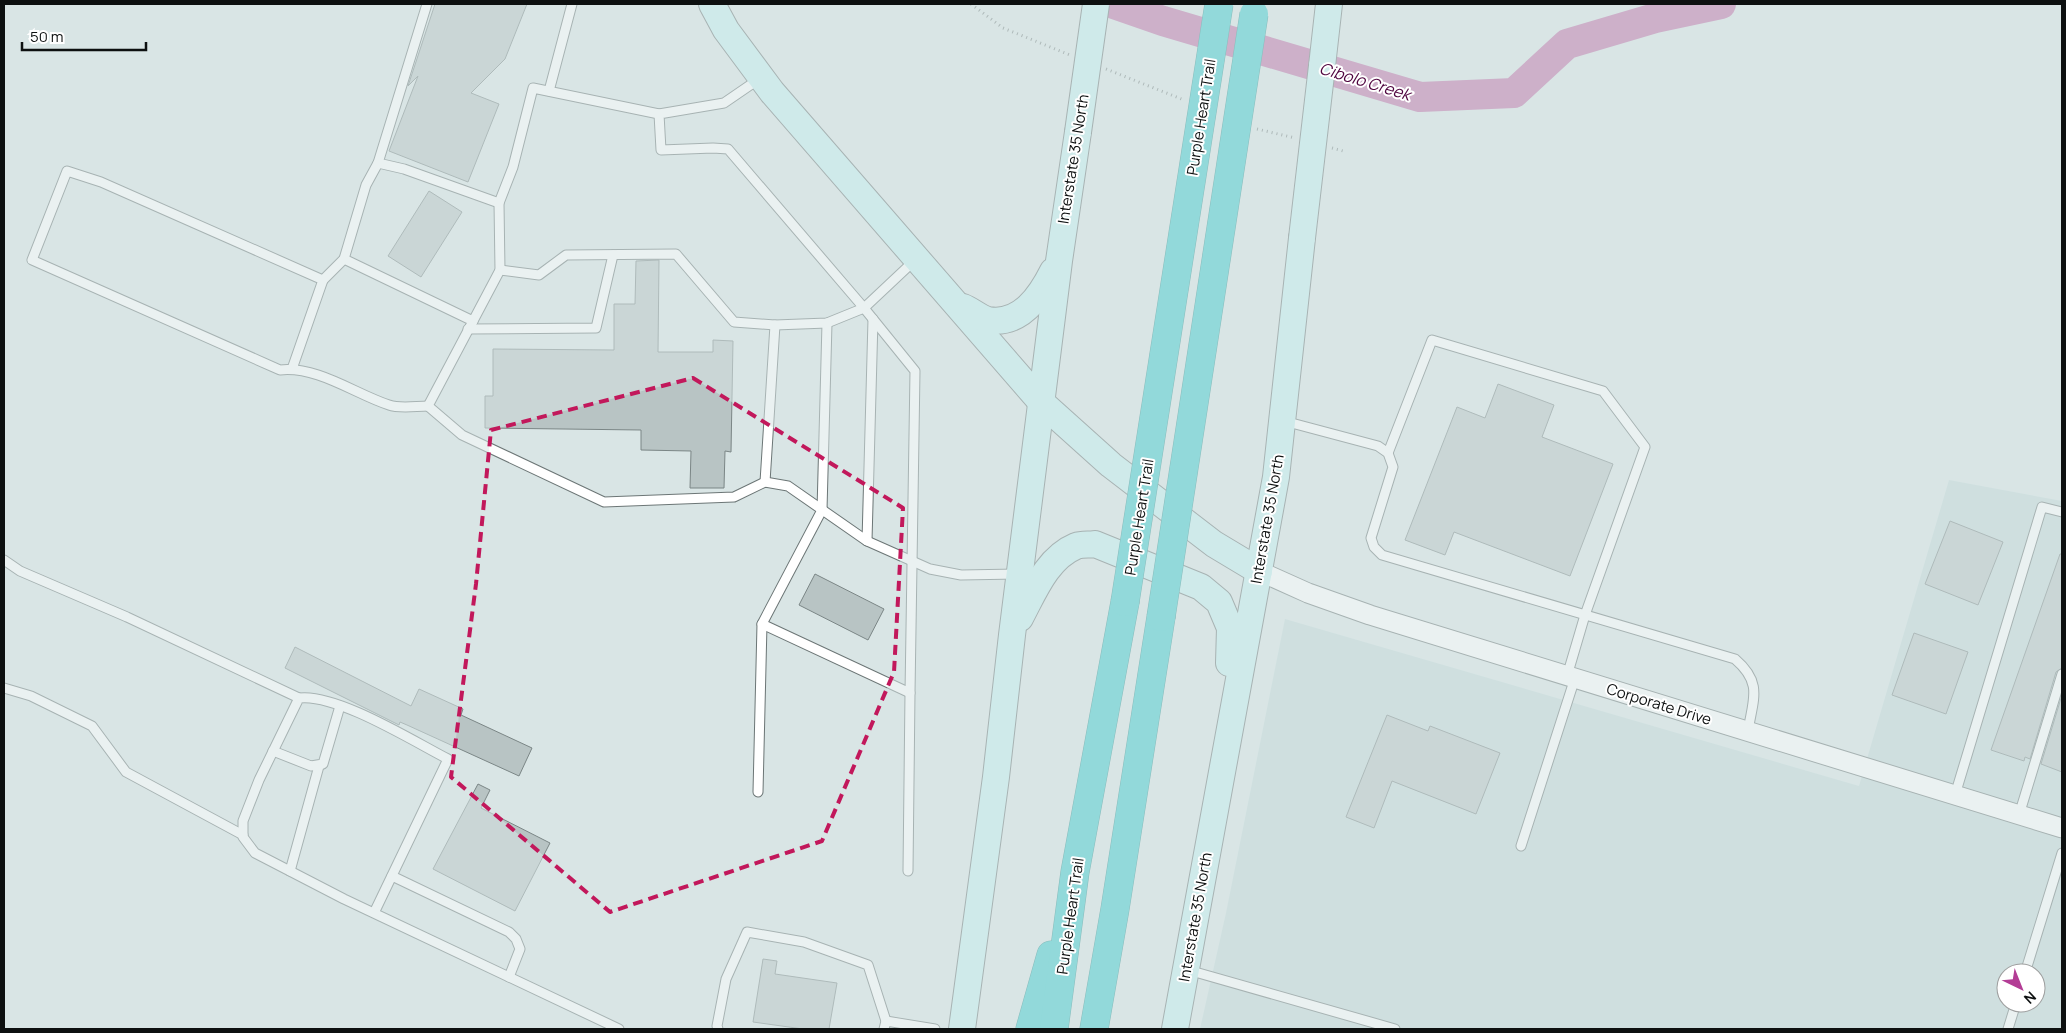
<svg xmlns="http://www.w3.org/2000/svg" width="2066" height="1033" viewBox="0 0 2066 1033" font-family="Manrope,sans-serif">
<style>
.built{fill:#c3d8d8;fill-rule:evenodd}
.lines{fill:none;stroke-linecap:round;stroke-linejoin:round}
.river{stroke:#be6fa6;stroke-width:30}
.building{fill:#b8c4c4;stroke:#7b8686}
.service-casing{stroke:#6c7676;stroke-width:11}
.minor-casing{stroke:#6c7676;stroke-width:21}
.secondary-casing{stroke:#6c7676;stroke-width:28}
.motorway-casing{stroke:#2c8a8a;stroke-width:29}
.path{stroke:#7c8484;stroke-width:3;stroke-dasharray:1 4;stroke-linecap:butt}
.service{stroke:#fff;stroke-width:9}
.minor{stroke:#fff;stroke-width:19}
.secondary{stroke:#c4eff0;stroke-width:26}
.motorway{stroke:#3ccbcc;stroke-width:28}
.secondary-bridge-casing{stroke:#6c7676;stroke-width:28;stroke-linecap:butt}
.motorway-bridge-casing{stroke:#2c8a8a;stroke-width:29;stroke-linecap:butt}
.secondary-bridge{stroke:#c4eff0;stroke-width:26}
.motorway-bridge{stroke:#3ccbcc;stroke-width:28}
.marked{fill:none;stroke:#c2185b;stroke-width:4;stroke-dasharray:10 6;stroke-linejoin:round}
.labels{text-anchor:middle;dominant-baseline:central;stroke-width:4;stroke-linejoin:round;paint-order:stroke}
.street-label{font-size:15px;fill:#0d1010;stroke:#fff}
.water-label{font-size:16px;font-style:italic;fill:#4e033e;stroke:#fff}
</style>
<rect width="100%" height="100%" fill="#d9e5e5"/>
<path class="built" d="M1949,480l113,21v528h-862l26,-116 59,-294 574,167zM2006,973h30v30h-30z"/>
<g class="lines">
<polyline class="river" points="1114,4 1163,21 1420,97 1514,93 1567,44 1655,18 1721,4"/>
</g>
<g class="building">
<polygon points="435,4 527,4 505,59 471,93 499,104 468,182 389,151 418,76 408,86"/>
<polygon points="429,191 462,212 421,277 388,256"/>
<polygon points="659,260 658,352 713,352 713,340 733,341 731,452 725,451 724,488 690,488 691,451 641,450 641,430 485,428 485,396 493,396 493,349 614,350 614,304 635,304 636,261"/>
<polygon points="1498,384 1554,405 1542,437 1613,464 1570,576 1454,532 1445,555 1405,540 1457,407 1485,418"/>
<polygon points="1950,521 2003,542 1978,605 1925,584"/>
<polygon points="2060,554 2062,554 2062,668 2056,672 2030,759 2025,757 2024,761 1991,750"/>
<polygon points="815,574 884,609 868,640 799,605"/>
<polygon points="1914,633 1968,652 1946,714 1892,695"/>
<polygon points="295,647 411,706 419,689 463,709 461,715 532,748 519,776 407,725 400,722 399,725 285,668"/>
<polygon points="2062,695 2062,772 2041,764"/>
<polygon points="1387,715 1428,731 1430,726 1500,753 1476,814 1392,781 1374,828 1346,817"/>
<polygon points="478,784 490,790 481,808 550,843 515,911 433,869"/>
<polygon points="763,959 777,961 775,974 837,983 829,1029 803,1029 753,1022"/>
</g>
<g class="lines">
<defs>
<g id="service">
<polyline points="427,4 378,163 404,169 499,203"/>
<polyline points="759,79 724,103 659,114 661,150 713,148 728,149 864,308 915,371 910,693 762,624 822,510 827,323"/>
<polyline points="549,91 572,4"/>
<polyline points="659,114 533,88 513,167 499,203 500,270 428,406 462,435 604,502 734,497 765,482 788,486 867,541 930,569 961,575 1017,574"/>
<polyline points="378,163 366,185 344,259 473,321"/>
<polyline points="500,270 539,275 566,255 676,254 734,322 775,325 827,323 864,308 914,261"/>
<polyline points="323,280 344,259"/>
<polyline points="468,329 596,328 613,255"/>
<path d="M292,369l31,-89 -222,-98 -34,-11 -35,89 248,110c38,-4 75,24 109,35 11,4 27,1 39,1"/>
<path d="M1284,421l94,25 10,7 5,14 -22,71 3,9 8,8 353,104c28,24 18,40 13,72"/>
<polyline points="1388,453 1432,340 1603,391 1645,447 1585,615 1567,676"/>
<polyline points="765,482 775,325"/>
<polyline points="867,541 873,319"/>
<polyline points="4,560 20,571 127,617 299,698"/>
<polyline points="4,688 31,696 92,726 126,772 243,835"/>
<polyline points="273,751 311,766 323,764 340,706"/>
<polyline points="758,792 762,624"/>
<polyline points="1955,795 2042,507 2062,512"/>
<polyline points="2019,815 2062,674"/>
<polyline points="1521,846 1575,678"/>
<polyline points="290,871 319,766"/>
<polyline points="908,871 910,693"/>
<polyline points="392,876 509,932 516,939 520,949 509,977"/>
<path d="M374,913l74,-154c-35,-18 -112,-66 -149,-61l-40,82 -16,41v16l12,16 89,46 275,130"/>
<polyline points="1188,970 1395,1029"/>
<polyline points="2025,973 2062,853"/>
<polyline points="718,1029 717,1026 726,979 747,932 804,942 868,965 886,1021"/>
<polyline points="884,1029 886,1021 935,1029"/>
<polyline points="2008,1029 2016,1003"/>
</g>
<polyline id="minor" points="1259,571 1308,593 1370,615 2062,828"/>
<g id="secondary">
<polyline points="712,4 726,30 772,92 1042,403 1111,465 1214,544 1259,571"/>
<polyline points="1322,66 1329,4"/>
<path d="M963,307c8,3 17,11 25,13 33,6 53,-25 65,-49"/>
<path d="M1020,618c14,-26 27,-60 56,-72 6,-2 14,-1 19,-2l106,43 18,15 11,26 -1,35"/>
<polyline points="962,1029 996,777 1012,635 1059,261 1078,132"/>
<polyline points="1175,1029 1276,477 1302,238"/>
</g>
<g id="motorway">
<polyline points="1030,1029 1051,955"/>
<polyline points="1054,1029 1075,872 1125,602"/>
<polyline points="1094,1029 1115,909 1161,617"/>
</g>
</defs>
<use href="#service" class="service-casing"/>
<use href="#minor" class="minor-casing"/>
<use href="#secondary" class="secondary-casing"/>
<use href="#motorway" class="motorway-casing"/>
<g class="path">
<polyline points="971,4 1003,28 1070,55"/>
<polyline points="1106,69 1184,100"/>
<polyline points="1257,129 1295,138"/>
<polyline points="1332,148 1343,151"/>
</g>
<use href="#service" class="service"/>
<use href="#minor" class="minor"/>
<use href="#secondary" class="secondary"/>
<use href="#motorway" class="motorway"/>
<defs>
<g id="secondary-bridge">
<polyline points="1078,132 1096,4"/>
<polyline points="1302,238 1322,66"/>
</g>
<g id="motorway-bridge">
<polyline points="1125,602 1219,4"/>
<polyline points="1161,617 1254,14"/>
</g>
</defs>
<use href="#secondary-bridge" class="secondary-bridge-casing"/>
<use href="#motorway-bridge" class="motorway-bridge-casing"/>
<use href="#secondary-bridge" class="secondary-bridge"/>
<use href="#motorway-bridge" class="motorway-bridge"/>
</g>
<path d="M0 0H2066V1033H0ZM693,378l210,130 -9,164 -72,169 -212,71 -159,-135 25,-193 15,-154z" fill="#d9e5e5" fill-opacity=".55" fill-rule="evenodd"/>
<path class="marked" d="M693,378l210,130 -9,164 -72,169 -212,71 -159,-135 25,-193 15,-154z"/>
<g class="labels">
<g class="street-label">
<text transform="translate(1201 117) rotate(-81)">Purple Heart Trail</text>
<text transform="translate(1073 159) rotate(-81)">Interstate 35 North</text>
<text transform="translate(1139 517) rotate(-81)">Purple Heart Trail</text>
<text transform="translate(1267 519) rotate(-80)">Interstate 35 North</text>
<text transform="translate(1659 704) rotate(17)">Corporate Drive</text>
<text transform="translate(1070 916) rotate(-82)">Purple Heart Trail</text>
<text transform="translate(1195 917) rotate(-80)">Interstate 35 North</text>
</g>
<g class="water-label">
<text transform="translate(1365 81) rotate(17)">Cibolo Creek</text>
</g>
</g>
<rect width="2066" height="1033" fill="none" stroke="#0d1010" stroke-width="10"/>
<g transform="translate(2021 988) rotate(137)"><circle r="24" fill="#ffffff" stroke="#9e9f9f"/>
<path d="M0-4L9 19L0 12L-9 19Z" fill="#b33d95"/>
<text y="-8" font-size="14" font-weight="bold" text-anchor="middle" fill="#0d1010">N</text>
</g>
<path d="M22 42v8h124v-8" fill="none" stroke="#0d1010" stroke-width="2.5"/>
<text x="30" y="42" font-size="15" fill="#0d1010" stroke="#ffffff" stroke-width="4" paint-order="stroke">50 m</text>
</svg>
